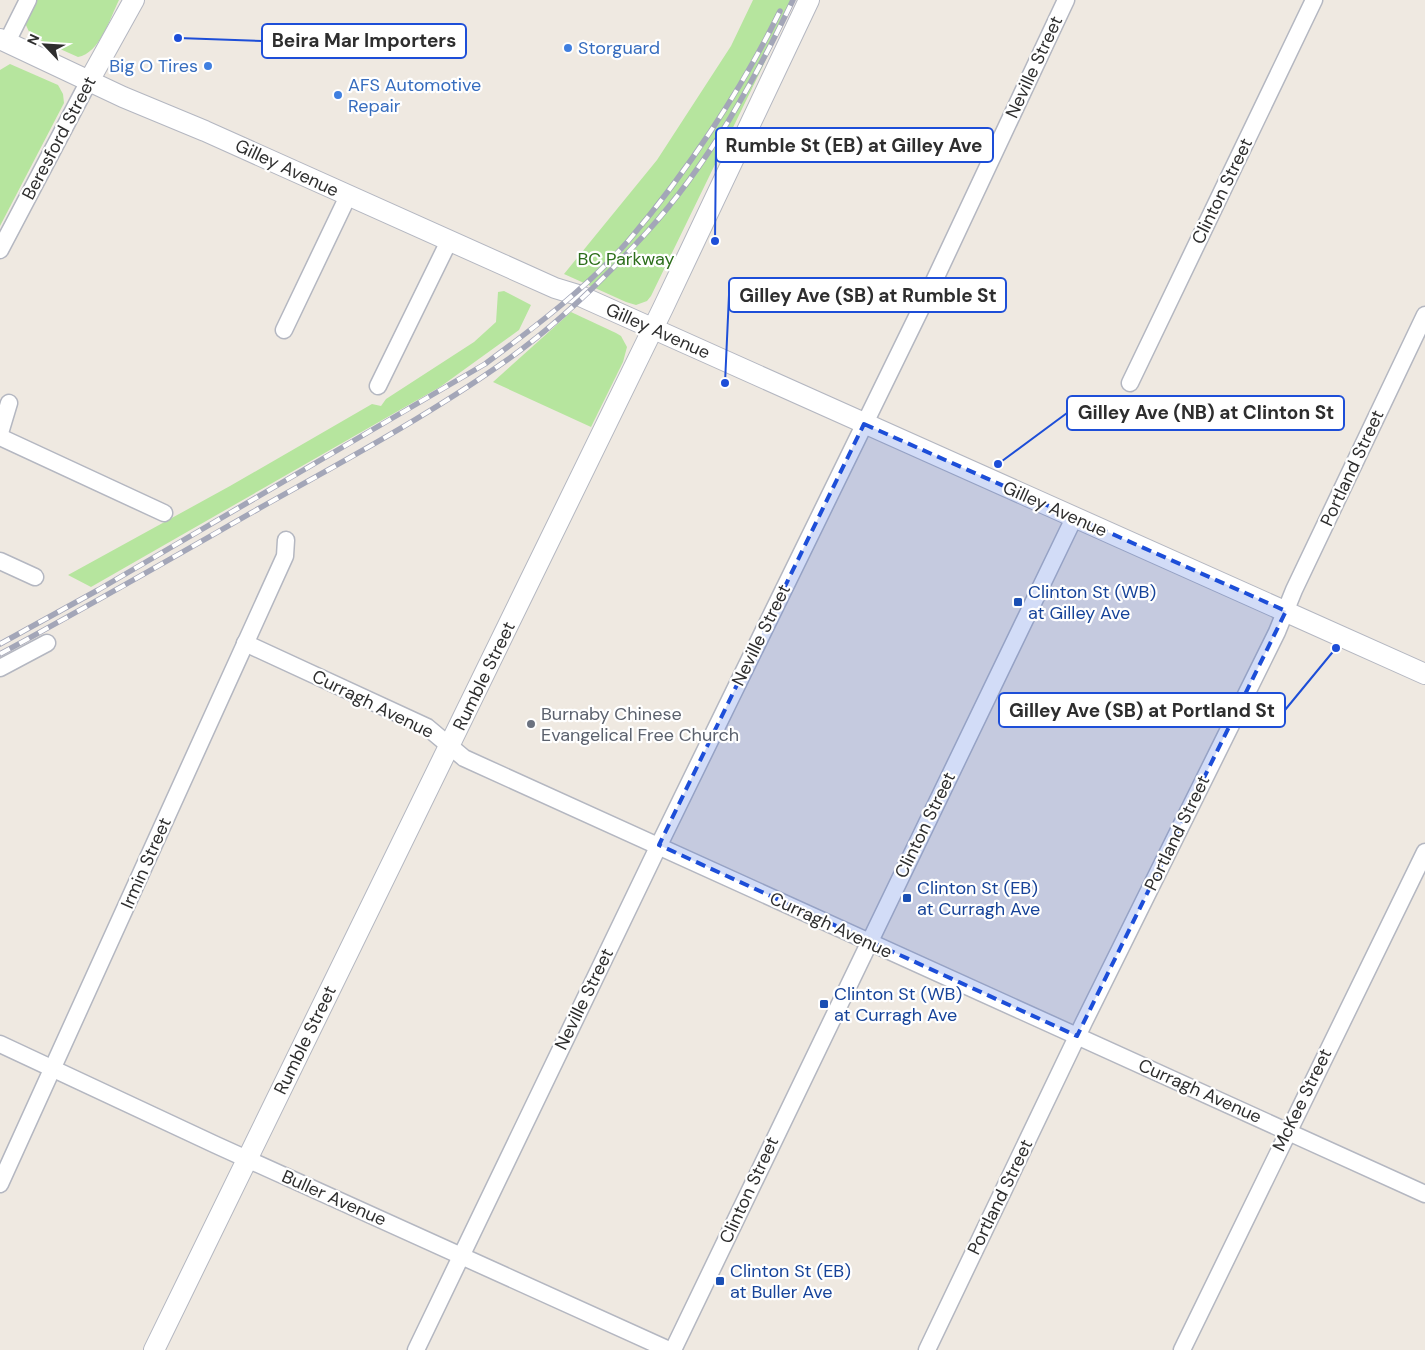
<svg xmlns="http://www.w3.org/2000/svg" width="1425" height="1350" viewBox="0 0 1425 1350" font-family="'DM Sans',sans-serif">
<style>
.green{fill:#b6e59e}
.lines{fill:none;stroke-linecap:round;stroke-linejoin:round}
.minor-casing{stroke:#b4b7c1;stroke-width:19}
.tertiary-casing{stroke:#b4b7c1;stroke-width:22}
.minor{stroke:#fff;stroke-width:16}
.tertiary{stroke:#fff;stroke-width:20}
.rail-casing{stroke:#a3a6b8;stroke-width:5.5}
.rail{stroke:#fff;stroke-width:4;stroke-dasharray:11;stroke-linecap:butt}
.marked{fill:#1d4ed8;fill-opacity:0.2;stroke:#1d4ed8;stroke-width:4;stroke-dasharray:10 6;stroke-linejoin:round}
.shop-dot{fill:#3f7fe0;stroke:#fff;stroke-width:2}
.transit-dot{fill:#1a4fb4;stroke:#fff;stroke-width:2}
.worship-dot{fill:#6b7280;stroke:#fff;stroke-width:2}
.labels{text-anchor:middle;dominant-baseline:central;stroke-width:4.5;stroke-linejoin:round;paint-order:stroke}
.shop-label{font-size:18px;fill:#366cbe;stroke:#fff;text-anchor:start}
.street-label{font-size:18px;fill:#2e2e2e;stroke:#fff}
.park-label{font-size:18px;fill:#2c6e1b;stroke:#fff}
.transit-label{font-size:18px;fill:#164399;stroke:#fff;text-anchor:start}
.worship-label{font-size:18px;fill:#5b616d;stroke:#fff;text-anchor:start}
.leader{fill:none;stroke:#1d4ed8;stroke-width:2}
.callout-dot{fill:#1d4ed8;stroke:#fff;stroke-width:2}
.callout{fill:#fff;stroke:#1d4ed8;stroke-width:2}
.callout-label{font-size:19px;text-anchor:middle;font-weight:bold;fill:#2e2e2e}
</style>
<rect width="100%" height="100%" fill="#efe9e1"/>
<g class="green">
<path d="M37,0h82c-9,18 -19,53 -41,57l-47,-21 -6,-13z"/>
<polygon points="753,0 795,0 651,296 647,301 636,305 626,302 564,274 657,160 731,46"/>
<polygon points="10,64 58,85 63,94 64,103 0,226 0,70"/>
<polygon points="504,291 531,305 519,330 440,387 91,587 68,575 230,486 372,404 381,406 386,399 474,342 496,322 498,292"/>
<polygon points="571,312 616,333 621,336 627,347 623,362 591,427 493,382"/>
</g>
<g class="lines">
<defs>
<g id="minor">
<polyline points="7,42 28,0"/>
<polyline points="0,250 89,81"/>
<polyline points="284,330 348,196"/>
<polyline points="1130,383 1314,0"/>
<polyline points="378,386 449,241"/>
<polyline points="0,433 9,403"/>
<polyline points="0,437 164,513"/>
<polyline points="0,561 35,577"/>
<polyline points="245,643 427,727 464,758 1425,1194"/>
<polyline points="0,668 47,643"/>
<polyline points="0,1044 216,1145 669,1350"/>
<polyline points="0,1184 285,556 286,540"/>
<polyline points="416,1350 659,845 928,294 1066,0"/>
<polyline points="673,1350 1074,518"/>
<polyline points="927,1350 1084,1022 1277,632 1294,590 1425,315"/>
<polyline points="1182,1350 1425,852"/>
</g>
<g id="tertiary">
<polyline points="0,39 123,97 205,131 555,288 578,295 1425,674"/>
<polyline points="89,81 134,0"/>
<polyline points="154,1350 663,308 809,0"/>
</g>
</defs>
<use href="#minor" class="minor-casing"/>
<use href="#tertiary" class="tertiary-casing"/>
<use href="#minor" class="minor"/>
<use href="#tertiary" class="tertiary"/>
<defs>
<g id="rail">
<path d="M0,644l98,-54 387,-226c50,-37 103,-77 144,-124 57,-67 112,-149 151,-229"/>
<path d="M0,654c87,-47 172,-96 258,-145 84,-47 170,-93 249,-149 51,-36 98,-82 140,-128 61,-67 107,-151 146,-232"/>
</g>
</defs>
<use href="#rail" class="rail-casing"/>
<use href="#rail" class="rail"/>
</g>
<path class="marked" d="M864,424l422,187 -209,425 -418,-191z"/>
<g class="shop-dot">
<circle cx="568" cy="48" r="5"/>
<circle cx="208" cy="66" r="5"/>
<circle cx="338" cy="95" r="5"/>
</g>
<g class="transit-dot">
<rect x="1013" y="597" width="10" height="10" rx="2.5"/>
<rect x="902" y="893" width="10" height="10" rx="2.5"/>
<rect x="819" y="999" width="10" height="10" rx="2.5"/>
<rect x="715" y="1276" width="10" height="10" rx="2.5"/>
</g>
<circle class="worship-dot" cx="531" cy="724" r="5"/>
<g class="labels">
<g class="shop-label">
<text x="578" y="48">Storguard</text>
<text x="198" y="66" text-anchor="end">Big O Tires</text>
<text x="348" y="85">AFS Automotive<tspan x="348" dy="21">Repair</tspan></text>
</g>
<g class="street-label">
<text transform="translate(1034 67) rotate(-65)">Neville Street</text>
<text transform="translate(59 138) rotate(-62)">Beresford Street</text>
<text transform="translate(287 168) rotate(25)">Gilley Avenue</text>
<text transform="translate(1222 191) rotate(-64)">Clinton Street</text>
<text transform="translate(658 331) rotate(24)">Gilley Avenue</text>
<text transform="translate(1352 468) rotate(-65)">Portland Street</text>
<text transform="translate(1055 509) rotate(24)">Gilley Avenue</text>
<text transform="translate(761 635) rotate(-64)">Neville Street</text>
<text transform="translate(484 676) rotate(-64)">Rumble Street</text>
<text transform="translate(373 704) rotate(26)">Curragh Avenue</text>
<text transform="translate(925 825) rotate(-64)">Clinton Street</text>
<text transform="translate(1177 833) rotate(-64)">Portland Street</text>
<text transform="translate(146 863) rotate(-66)">Irmin Street</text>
<text transform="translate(831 925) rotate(25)">Curragh Avenue</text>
<text transform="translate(584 999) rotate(-64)">Neville Street</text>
<text transform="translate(305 1040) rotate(-64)">Rumble Street</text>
<text transform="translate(1200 1091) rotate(24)">Curragh Avenue</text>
<text transform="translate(1302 1100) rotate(-64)">McKee Street</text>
<text transform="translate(749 1190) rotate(-65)">Clinton Street</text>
<text transform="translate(1000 1197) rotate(-64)">Portland Street</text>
<text transform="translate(334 1198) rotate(24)">Buller Avenue</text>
</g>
<g class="park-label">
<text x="626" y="259">BC Parkway</text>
</g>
<g class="transit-label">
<text x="1028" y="592">Clinton St (WB)<tspan x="1028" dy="21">at Gilley Ave</tspan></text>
<text x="917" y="888">Clinton St (EB)<tspan x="917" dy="21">at Curragh Ave</tspan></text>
<text x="834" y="994">Clinton St (WB)<tspan x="834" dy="21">at Curragh Ave</tspan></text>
<text x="730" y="1271">Clinton St (EB)<tspan x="730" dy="21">at Buller Ave</tspan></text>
</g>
<g class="worship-label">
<text x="541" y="714">Burnaby Chinese<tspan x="541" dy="21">Evangelical Free Church</tspan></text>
</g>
</g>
<path class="leader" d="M178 38L262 41M715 241L716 145M725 383L729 295M998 464L1067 413M1336 648L1285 710"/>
<g class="callout-dot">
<circle cx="178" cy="38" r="5"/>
<circle cx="715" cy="241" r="5"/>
<circle cx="725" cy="383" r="5"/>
<circle cx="998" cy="464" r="5"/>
<circle cx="1336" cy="648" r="5"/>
</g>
<g class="callout">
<rect x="262" y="24" width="204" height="34" rx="5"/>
<rect x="716" y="128" width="277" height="34" rx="5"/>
<rect x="729" y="278" width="277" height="34" rx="5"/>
<rect x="1067" y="396" width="277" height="34" rx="5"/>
<rect x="999" y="693" width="286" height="34" rx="5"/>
</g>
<g class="callout-label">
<text x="364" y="47">Beira Mar Importers</text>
<text x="854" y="152">Rumble St (EB) at Gilley Ave</text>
<text x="868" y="302">Gilley Ave (SB) at Rumble St</text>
<text x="1206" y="419">Gilley Ave (NB) at Clinton St</text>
<text x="1142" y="717">Gilley Ave (SB) at Portland St</text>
</g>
<g transform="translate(45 45) rotate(295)" stroke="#ffffff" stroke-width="4" paint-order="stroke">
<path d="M0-4L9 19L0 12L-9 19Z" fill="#2e2e2e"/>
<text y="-8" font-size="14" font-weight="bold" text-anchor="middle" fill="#2e2e2e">N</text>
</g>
</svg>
